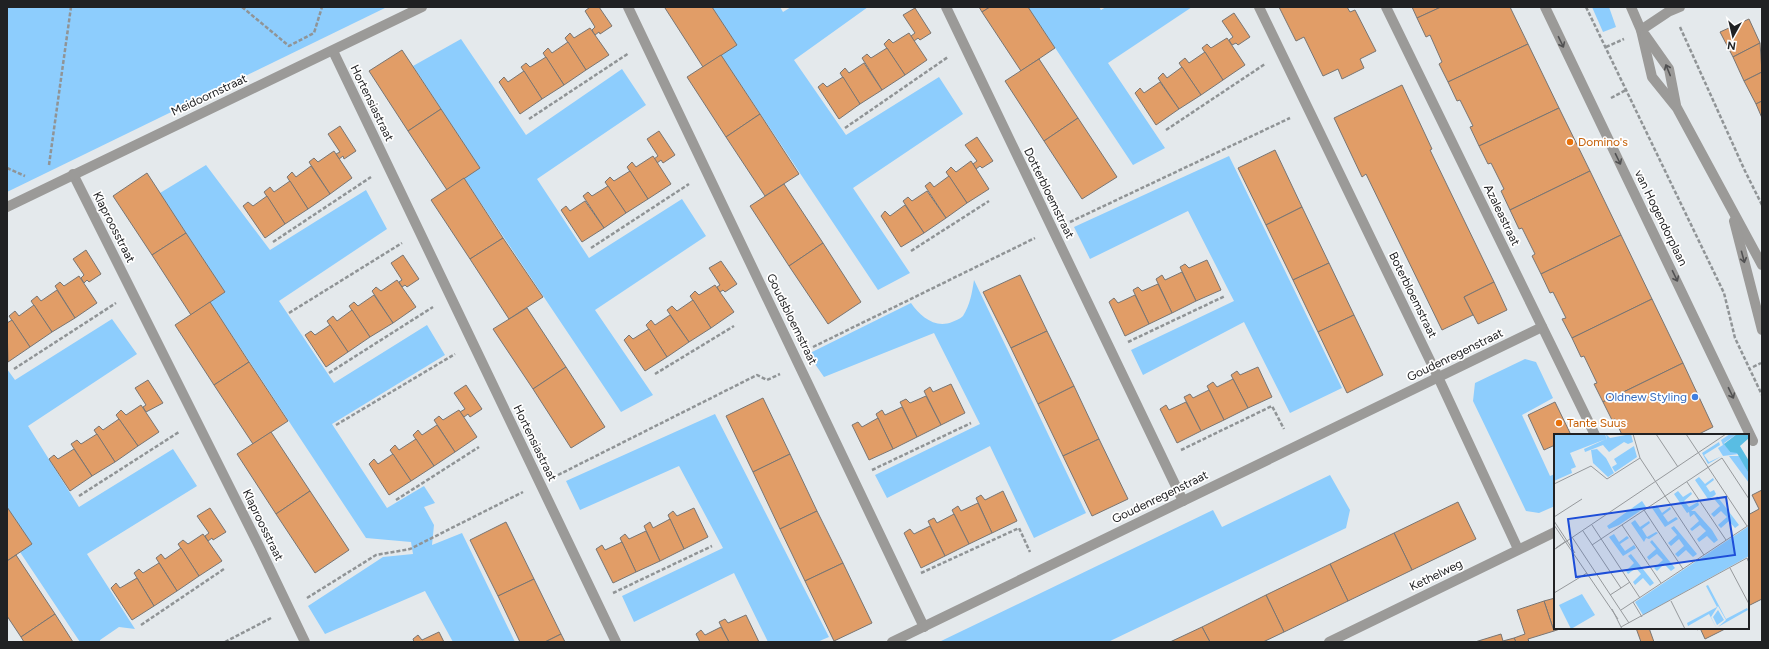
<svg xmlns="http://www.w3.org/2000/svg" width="1769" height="649" viewBox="0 0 1769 649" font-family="Figtree,sans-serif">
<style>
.green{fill:#8dcdfd}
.building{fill:#e19d67;stroke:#797572}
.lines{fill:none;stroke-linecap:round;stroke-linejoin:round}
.path{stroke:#909496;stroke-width:2.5;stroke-dasharray:4 2;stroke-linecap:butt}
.minor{stroke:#9b9a98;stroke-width:10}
.oneway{stroke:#515152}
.food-dot{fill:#e8710a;stroke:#fff;stroke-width:1.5}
.shop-dot{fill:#3f7fe0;stroke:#fff;stroke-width:1.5}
.labels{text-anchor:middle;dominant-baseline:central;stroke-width:3.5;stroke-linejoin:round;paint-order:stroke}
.street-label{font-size:12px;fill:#202123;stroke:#fff}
.food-label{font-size:12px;fill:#c56008;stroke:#fff;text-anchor:start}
.shop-label{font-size:12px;fill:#366cbe;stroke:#fff;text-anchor:end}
.inset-road{fill:none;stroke:#96999c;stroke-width:1}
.view{fill:#1d4ed8;fill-opacity:0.15;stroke:#1d4ed8;stroke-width:2}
.inset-edge{fill:none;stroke:#202123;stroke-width:2}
</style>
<rect width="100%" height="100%" fill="#e4e9ec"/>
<g class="green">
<polygon points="7,7 387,7 7,192"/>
<polygon points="712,7 780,7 783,12 791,7 868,7 794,60 846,135 939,77 963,114 853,188 910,273 878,290 721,55 737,45"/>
<polygon points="1028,7 1099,7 1101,10 1106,7 1192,7 1108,63 1165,148 1133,165"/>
<polygon points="1592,7 1609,7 1616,27 1603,32"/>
<polygon points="461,39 526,135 622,69 646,105 537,179 589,258 682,199 706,236 595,310 653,395 621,412 464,178 480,168 413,66"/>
<polygon points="1229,156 1342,388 1290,413 1244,322 1143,375 1131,350 1234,301 1188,211 1090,259 1074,227"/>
<polygon points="206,165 270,250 366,190 387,229 279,301 334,383 427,325 445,355 332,424 387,508 424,486 435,503 424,507 434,525 432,545 462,533 515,642 453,642 425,591 325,634 308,606 383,557 413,554 411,542 366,538 210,302 225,292 160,193"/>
<path d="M974,280l112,233 -52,25 -44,-92 -103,52 -12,-23 105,-51 -46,-91 -110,44 -16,-23 103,-51c9,13 24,26 41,19 4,-2 8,-3 11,-6 7,-11 9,-23 11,-36z"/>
<polygon points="112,319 137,354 28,426 79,507 173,449 197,486 87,554 135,629 119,627 100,640 100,642 80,642 20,552 32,544 7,507 7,369 15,380"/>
<polygon points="1525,359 1536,362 1553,398 1522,415 1550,476 1555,474 1555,506 1539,513 1526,511 1473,401 1475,383"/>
<polygon points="715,414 829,637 817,642 768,642 734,573 634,622 622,596 723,548 679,466 580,510 566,481"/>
<polygon points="1330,475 1350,510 1346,528 1108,642 939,642 1213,510 1222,527"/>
</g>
<g class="building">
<polygon points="590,7 599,7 612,26 600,34 599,32 595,35 592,30 595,27 585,11"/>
<polygon points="666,7 712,7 737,45 703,67 665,8"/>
<polygon points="979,7 990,7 982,12"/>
<polygon points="990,7 1028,7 1055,48 1021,71 982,12"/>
<polygon points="1279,7 1347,7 1350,12 1355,10 1376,51 1360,59 1364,68 1342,79 1338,69 1323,76 1304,37 1296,41"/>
<polygon points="1412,7 1441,7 1417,18"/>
<polygon points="1441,7 1510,7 1528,44 1448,82 1439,64 1442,62 1430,35 1426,37 1417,18"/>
<polygon points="915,8 931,33 920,40 918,38 914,41 911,36 915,33 903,15"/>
<polygon points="1234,13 1250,37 1238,45 1236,43 1232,45 1229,40 1233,37 1222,21"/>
<polygon points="1749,19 1760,43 1733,57 1720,32"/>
<polygon points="590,28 609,55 586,70 565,38 570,33 574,38"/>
<polygon points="909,33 927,60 905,75 884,44 889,39 893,43"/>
<polygon points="1227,38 1245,65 1223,80 1202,48 1207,44 1211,48"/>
<polygon points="568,42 586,70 564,85 543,53 548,48 552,53"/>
<polygon points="1760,43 1762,72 1744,81 1733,57"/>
<polygon points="1528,44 1559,108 1479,146 1470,127 1473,126 1460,100 1457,101 1448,82"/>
<polygon points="887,48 905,75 882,90 862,58 867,54 871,58"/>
<polygon points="402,50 441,109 408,131 369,71"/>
<polygon points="1205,52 1223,80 1201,95 1179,63 1185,58 1189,63"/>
<polygon points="721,55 760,114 726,137 687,77"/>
<polygon points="546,57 564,85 542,99 521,67 526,63 530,67"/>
<polygon points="1039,59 1078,118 1044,141 1005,81"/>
<polygon points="864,63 882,90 860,104 840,73 845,68 849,73"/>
<polygon points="1182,67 1201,95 1179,109 1158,78 1163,73 1167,78"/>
<polygon points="524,71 542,99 520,114 499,82 504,77 508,82"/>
<polygon points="1762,72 1762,101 1756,104 1744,81"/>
<polygon points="843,77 860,104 839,119 818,87 823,83 827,87"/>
<polygon points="1160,82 1179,109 1156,125 1135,93 1140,88 1144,93"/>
<polygon points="1402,85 1432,149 1430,150 1494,282 1464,297 1473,315 1442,330 1366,174 1362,177 1334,118"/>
<polygon points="1762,101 1762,118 1756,104"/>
<polygon points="1559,108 1590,171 1510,210 1501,191 1504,189 1491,163 1488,164 1479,146"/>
<polygon points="441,109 480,168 447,190 408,131"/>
<polygon points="760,114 799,174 765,196 726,137"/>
<polygon points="1078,118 1117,177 1082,199 1044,141"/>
<polygon points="340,126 356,151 344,159 343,156 339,159 336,154 340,152 328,134"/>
<polygon points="659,131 675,155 663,163 661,160 657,163 654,159 658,156 647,139"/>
<polygon points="977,137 993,161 982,168 980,166 976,169 973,164 977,161 965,145"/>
<polygon points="1275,150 1302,207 1266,225 1238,168"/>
<polygon points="334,151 352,178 330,194 309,162 314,158 318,162"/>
<polygon points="653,156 671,184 648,199 627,167 632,162 636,167"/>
<polygon points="971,161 989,189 967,203 946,172 951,167 956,172"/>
<polygon points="311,166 330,194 308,209 287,177 292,172 296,177"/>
<polygon points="630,171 648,199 626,213 605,182 610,177 614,181"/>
<polygon points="1590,171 1621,235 1541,274 1532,256 1535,254 1522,228 1519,229 1510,210"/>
<polygon points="147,173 186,233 152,255 113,196"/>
<polygon points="949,176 967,203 946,218 925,186 930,182 934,187"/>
<polygon points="464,178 503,238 470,259 431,200"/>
<polygon points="290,181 308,209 285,224 264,192 270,187 274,192"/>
<polygon points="784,184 823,243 789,266 750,206"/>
<polygon points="608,186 626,213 604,228 583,196 588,192 592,196"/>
<polygon points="927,191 946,218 924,233 903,201 908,197 912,201"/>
<polygon points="267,196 285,224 265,238 243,206 248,202 253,206"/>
<polygon points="585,201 604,228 582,242 561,210 566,206 570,211"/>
<polygon points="905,205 924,233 901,247 881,216 885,211 890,216"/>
<polygon points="1302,207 1329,263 1293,280 1266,225"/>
<polygon points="186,233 225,292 191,315 152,255"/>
<polygon points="1621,235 1652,299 1572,338 1562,319 1566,318 1553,292 1550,293 1541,274"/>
<polygon points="503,238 543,297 509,319 470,259"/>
<polygon points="823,243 861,302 828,324 789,266"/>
<polygon points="86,250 101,274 89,282 87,280 84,283 81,278 84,275 73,259"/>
<polygon points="403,255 419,279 407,287 405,285 402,287 399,282 402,280 391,263"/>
<polygon points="1207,260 1221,290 1196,301 1180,267 1185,264 1189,268"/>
<polygon points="721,261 737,284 725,292 723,290 720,292 717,287 720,285 709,268"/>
<polygon points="1329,263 1354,315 1318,332 1293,280"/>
<polygon points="1182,272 1196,301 1172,313 1156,279 1162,275 1165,280"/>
<polygon points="1020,275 1047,331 1011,348 983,292"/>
<polygon points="79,276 97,303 75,318 55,286 60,282 64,286"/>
<polygon points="397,280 416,307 393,323 372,291 376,287 381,291"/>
<polygon points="1494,282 1507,310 1478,324 1464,297"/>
<polygon points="1158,284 1172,313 1149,324 1133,290 1138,287 1142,291"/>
<polygon points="715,285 734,312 711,328 690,296 695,291 699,295"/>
<polygon points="57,290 75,318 52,332 31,301 37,296 41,301"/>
<polygon points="374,295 393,323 370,337 349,306 354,302 358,306"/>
<polygon points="1135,295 1149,324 1125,336 1109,302 1114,298 1118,303"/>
<polygon points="1652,299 1683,363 1603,402 1594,384 1597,383 1584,356 1581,357 1572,338"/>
<polygon points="693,300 711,328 689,342 667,310 672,306 677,311"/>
<polygon points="210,302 249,362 214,385 175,325"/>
<polygon points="34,305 52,332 30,347 9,316 15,311 19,316"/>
<polygon points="527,308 566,367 533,389 493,329"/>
<polygon points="352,310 370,337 348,352 327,321 333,316 337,321"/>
<polygon points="670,315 689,342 667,357 646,325 651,320 655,325"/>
<polygon points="1354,315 1383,375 1347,393 1318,332"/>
<polygon points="12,320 30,347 8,362 7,323"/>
<polygon points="330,325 348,352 326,367 305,335 311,331 315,335"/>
<polygon points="649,329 667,357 645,371 624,340 629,335 633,339"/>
<polygon points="1047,331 1074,386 1038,404 1011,348"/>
<polygon points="249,362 288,421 253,444 214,385"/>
<polygon points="1683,363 1713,427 1697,435 1622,435 1615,419 1612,420 1603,402"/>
<polygon points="566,367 605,427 571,448 533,389"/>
<polygon points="1258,367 1272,397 1248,408 1231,375 1237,371 1240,375"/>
<polygon points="1233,379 1248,408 1224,420 1207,386 1213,382 1217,387"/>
<polygon points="148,380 163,403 146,412 143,407 146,405 135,388"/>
<polygon points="951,384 965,413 941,425 924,391 930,387 933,392"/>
<polygon points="466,385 482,409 470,417 468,414 464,417 460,412 465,409 454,393"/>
<polygon points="1074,386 1099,439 1063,456 1038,404"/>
<polygon points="1209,390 1224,420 1201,431 1184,397 1190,394 1193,398"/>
<polygon points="926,396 941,425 917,437 900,402 906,399 910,403"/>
<polygon points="763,398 790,454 753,472 726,416"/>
<polygon points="1186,402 1201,431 1177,443 1160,409 1166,405 1169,410"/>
<polygon points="1555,402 1571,435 1555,435 1555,445 1544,450 1528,415"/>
<polygon points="141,405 159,432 138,446 116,415 121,410 126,415"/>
<polygon points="902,407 917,437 893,449 876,414 882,410 885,415"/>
<polygon points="459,410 477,437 455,452 434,420 439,416 443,420"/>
<polygon points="878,418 893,449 869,460 852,425 858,422 862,427"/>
<polygon points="119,419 138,446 115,462 94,430 99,426 103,430"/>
<polygon points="437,425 455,452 434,466 413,435 418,430 422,435"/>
<polygon points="271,432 310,491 276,514 237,454"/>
<polygon points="97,434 115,462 92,476 71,444 77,440 81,444"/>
<polygon points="416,439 434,466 411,481 390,450 395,445 399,450"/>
<polygon points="1099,439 1128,499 1092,516 1063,456"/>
<polygon points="74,449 92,476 70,491 49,459 54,455 58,459"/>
<polygon points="393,454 411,481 389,495 369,464 374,459 378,464"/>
<polygon points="790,454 817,511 780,529 753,472"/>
<polygon points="1762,490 1762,599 1748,606 1748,515 1759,509 1752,495"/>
<polygon points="310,491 349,550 315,573 276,514"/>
<polygon points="1003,491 1017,521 992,533 976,498 981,495 985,500"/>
<polygon points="1458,502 1476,539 1412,570 1394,533"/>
<polygon points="978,503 992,533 969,544 952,510 958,506 961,511"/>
<polygon points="7,507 32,544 7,561"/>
<polygon points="210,508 226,532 213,540 212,538 208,541 205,536 209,533 197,516"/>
<polygon points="694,508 708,537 684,549 668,515 673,511 677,516"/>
<polygon points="817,511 843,563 805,581 780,529"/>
<polygon points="954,514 969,544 945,556 928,521 934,518 937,523"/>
<polygon points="670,519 684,549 660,561 644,526 650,522 653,528"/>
<polygon points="506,522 534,579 498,596 470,540"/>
<polygon points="930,526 945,556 921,568 904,533 910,529 914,534"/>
<polygon points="646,531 660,561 636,572 620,538 625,534 629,539"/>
<polygon points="1394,533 1412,570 1348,601 1330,564"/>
<polygon points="203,534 222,561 199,576 178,544 183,540 188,544"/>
<polygon points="622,542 636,572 613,583 596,549 602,545 605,550"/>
<polygon points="181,548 199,576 177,591 156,558 161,554 165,559"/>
<polygon points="16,555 55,614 21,637 7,616 7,561"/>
<polygon points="159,563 177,591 154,606 134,573 139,569 143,573"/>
<polygon points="843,563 872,623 834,641 805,581"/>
<polygon points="1330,564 1348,601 1284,632 1266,595"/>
<polygon points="137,578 154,606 132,620 111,588 116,583 120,588"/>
<polygon points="534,579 561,634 545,642 520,642 498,596"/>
<polygon points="1266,595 1284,632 1263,642 1210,642 1202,627"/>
<polygon points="1555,598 1555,628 1563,628 1554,631 1544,601"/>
<polygon points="1544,601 1554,631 1528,639 1529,642 1516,642 1514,638 1525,634 1517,610"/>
<polygon points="55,614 73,642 24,642 21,637"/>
<polygon points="746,615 759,642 729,642 719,622 725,619 728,623"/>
<polygon points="721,627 729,642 700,642 696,634 701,630 705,635"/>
<polygon points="1202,627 1210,642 1170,642"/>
<polygon points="1636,628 1649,628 1654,642 1641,642"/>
<polygon points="1697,628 1724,628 1725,629 1705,639 1700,628 1697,630"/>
<polygon points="439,632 444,642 414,642 413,639 418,635 422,640"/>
<polygon points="561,634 565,642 545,642"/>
<polygon points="1501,634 1503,641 1514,638 1516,642 1475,642"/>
</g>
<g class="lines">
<g class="path">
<polyline points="242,7 289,46 314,33 322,7"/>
<polyline points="1586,7 1724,293 1735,338 1762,395"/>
<polyline points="1680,27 1745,171 1762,205"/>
<polyline points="1606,47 1624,39"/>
<polyline points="1611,98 1626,90"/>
<polyline points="529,119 629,53"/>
<polyline points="845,128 948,57"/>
<polyline points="1166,130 1265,64"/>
<polyline points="49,165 71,7"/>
<polyline points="7,168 25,176"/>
<polyline points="1070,222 1290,118"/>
<polyline points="273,242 371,177"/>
<polyline points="591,248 689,184"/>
<polyline points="911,251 989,201"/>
<polyline points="289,313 402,243"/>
<polyline points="1128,342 1225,296"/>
<polyline points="813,347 1035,238"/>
<polyline points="1753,367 1761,363"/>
<polyline points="14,369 116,303"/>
<polyline points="329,373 433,307"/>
<polyline points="655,374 734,326"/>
<polyline points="336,425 455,354"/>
<polyline points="1181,450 1272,406 1284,429"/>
<polyline points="872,470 971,423"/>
<polyline points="558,475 757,375 767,380 780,374"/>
<polyline points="79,496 179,432"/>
<polyline points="396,500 479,447"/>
<polyline points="921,573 1019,528 1030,552"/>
<polyline points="613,593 712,546"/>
<polyline points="307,598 376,555 410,549 523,492"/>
<polyline points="141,625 224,569"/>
<polyline points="225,642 271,618"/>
</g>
<g class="minor">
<polyline points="628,7 924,627"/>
<polyline points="946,7 1183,501"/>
<polyline points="1259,7 1438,377 1518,549"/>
<polyline points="1386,7 1595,435"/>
<polyline points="1545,7 1753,441"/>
<polyline points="1631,7 1641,30 1652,77 1677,108 1762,265"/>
<polyline points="1641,30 1668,12 1680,7"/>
<polyline points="1645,35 1669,69 1676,105"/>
<polyline points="333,51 616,642"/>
<polyline points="73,174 259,546 305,642"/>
<polyline points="7,207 422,7"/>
<polyline points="1734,221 1762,330"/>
<polyline points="892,642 1542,327"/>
<polyline points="1329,642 1555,532"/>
</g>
</g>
<defs><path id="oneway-shaft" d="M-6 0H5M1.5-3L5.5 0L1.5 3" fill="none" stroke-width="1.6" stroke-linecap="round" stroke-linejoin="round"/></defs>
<g class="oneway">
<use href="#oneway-shaft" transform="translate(1561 42) rotate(64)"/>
<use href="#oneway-shaft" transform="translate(1668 70) rotate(-112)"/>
<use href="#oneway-shaft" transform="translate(1618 159) rotate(64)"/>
<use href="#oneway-shaft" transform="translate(1743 257) rotate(75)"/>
<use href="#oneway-shaft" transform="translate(1675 276) rotate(64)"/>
<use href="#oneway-shaft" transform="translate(1731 393) rotate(64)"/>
</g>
<g class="food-dot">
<circle cx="1570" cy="142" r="4"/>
<circle cx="1559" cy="423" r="4"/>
</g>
<circle class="shop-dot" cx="1695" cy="397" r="4"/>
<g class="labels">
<g class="street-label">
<text transform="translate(209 95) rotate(-25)">Meidoornstraat</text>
<text transform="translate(372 103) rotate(64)">Hortensiastraat</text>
<text transform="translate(1049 193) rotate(64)">Dotterbloemstraat</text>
<text transform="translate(1502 215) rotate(64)">Azaleastraat</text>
<text transform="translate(1661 218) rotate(64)">van Hogendorplaan</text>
<text transform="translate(114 227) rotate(63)">Klaproosstraat</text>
<text transform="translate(1413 295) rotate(64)">Boterbloemstraat</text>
<text transform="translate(792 319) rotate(64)">Goudsbloemstraat</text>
<text transform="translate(1455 355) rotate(-26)">Goudenregenstraat</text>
<text transform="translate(535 443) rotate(64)">Hortensiastraat</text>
<text transform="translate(1160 497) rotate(-26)">Goudenregenstraat</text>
<text transform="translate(263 525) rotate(64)">Klaproosstraat</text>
<text transform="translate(1436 575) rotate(-26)">Kethelweg</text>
</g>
<g class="food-label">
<text x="1578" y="142">Domino's</text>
<text x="1567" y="423">Tante Suus</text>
</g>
<g class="shop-label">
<text x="1687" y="397">Oldnew Styling</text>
</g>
</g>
<g transform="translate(1554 434)">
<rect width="195" height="195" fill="#e4e9ec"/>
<path d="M0,0h51l2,6 -1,-6 4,4 21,-4 2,8 -5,2 -4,-2 -15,10 -6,-7 -18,7 -1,-3 22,-10 -36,14 6,14 -5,2 1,4 -18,8zM176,0h7l-13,9 6,9 6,-1 3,3 -16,2 -5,-8 5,-3 -2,-5zM165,8l1,3 -16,10 5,7 13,-6 -14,8 -6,-11zM80,12l3,11 -22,15 -3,-5 5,-3 -3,-5zM43,15l9,9 8,15 -6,4 -15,-14 -2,-13zM175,22h11l9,18v9zM145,43l6,7 8,-6 1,2 -8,6 4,6 4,-2 2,4 -2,2 -6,3 -13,-19zM124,57l5,6 8,-5 1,2 -8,7 5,6 9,-5 1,3 -8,6h4l17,19 6,10 -4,3 -7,-7 -8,6 -2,-3 9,-8 -6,-6 -8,6 -2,-2 9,-8 -5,-7 -4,3 -1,-5 -2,1 -13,-19zM163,62l22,29 -4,3 -6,-7 -8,7 -3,-3 9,-8 -6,-6 -7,6 -3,-3 9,-8 -5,-6zM88,67l4,6 -27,18 -10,4 -2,-3zM103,71l5,8 8,-6 1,2 -8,6 5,7 8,-5 2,2 -13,8 -13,-19zM81,86l5,7 9,-6 1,2 -8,6 5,8 9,-5 2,1 -9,6 -3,-1 -2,4 -13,-19zM120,92l23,28 -4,3 -7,-7 -8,7 -3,-3 9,-8 -5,-7 -8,7 -3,-3 9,-8 -6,-7zM195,92v30l-106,59 -8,-13zM60,100l5,8 8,-6 2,2 -9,6 5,7 9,-6 2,3 -13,8 -14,-19zM98,106l23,28 -4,3 -7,-7 -7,7 -3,-3 9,-8 -6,-6 -8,6 -2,-3 9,-8 -6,-7zM77,120l23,29 -4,3 -7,-8 -8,7 -2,-3 8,-8 -5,-6 -8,6 -2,-3 8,-8 -6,-7zM154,151l18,34 21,-11 1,2 -30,17 8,-7 -8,-14 -7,11 6,12 -8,-15 -21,12 -1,-3 30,-16 -11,-21zM28,160l13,21 -24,14 -12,-24zM164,176l6,10 -7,5 -4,-8z" fill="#8dcdfd"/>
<path d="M183,0h12v4l-9,8 9,15v13l-12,-21 -7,-1 -6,-8z" fill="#59bde3"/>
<path class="inset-road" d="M79,0l7,24 64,97M102,0l22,33M132,0l61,92M133,48l39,58M0,50l37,-18 16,13 33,-21M90,76l39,59M0,83l28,-18M0,87l21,32M0,91l64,94M38,91l48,73M68,91l39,58M29,97l38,57 9,-6M18,103l57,86M38,111l130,-87 27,41M2,114l10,-7M1,115l171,-115M176,134l19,36M0,159l33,-20M56,161l11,-7M117,167l14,28M79,168l9,15M58,175l10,20M67,176l128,-85M67,193l126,-69 2,5"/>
<path class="view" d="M172,63l9,58 -159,22 -8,-58z"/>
<rect width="195" height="195" class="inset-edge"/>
</g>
<rect width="1769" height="649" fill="none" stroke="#202123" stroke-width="16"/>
<g transform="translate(1733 36) rotate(188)" stroke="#ffffff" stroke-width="3" paint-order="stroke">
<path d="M0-3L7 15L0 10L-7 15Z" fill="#202123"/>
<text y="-6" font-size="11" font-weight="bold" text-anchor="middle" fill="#202123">N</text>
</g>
</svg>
